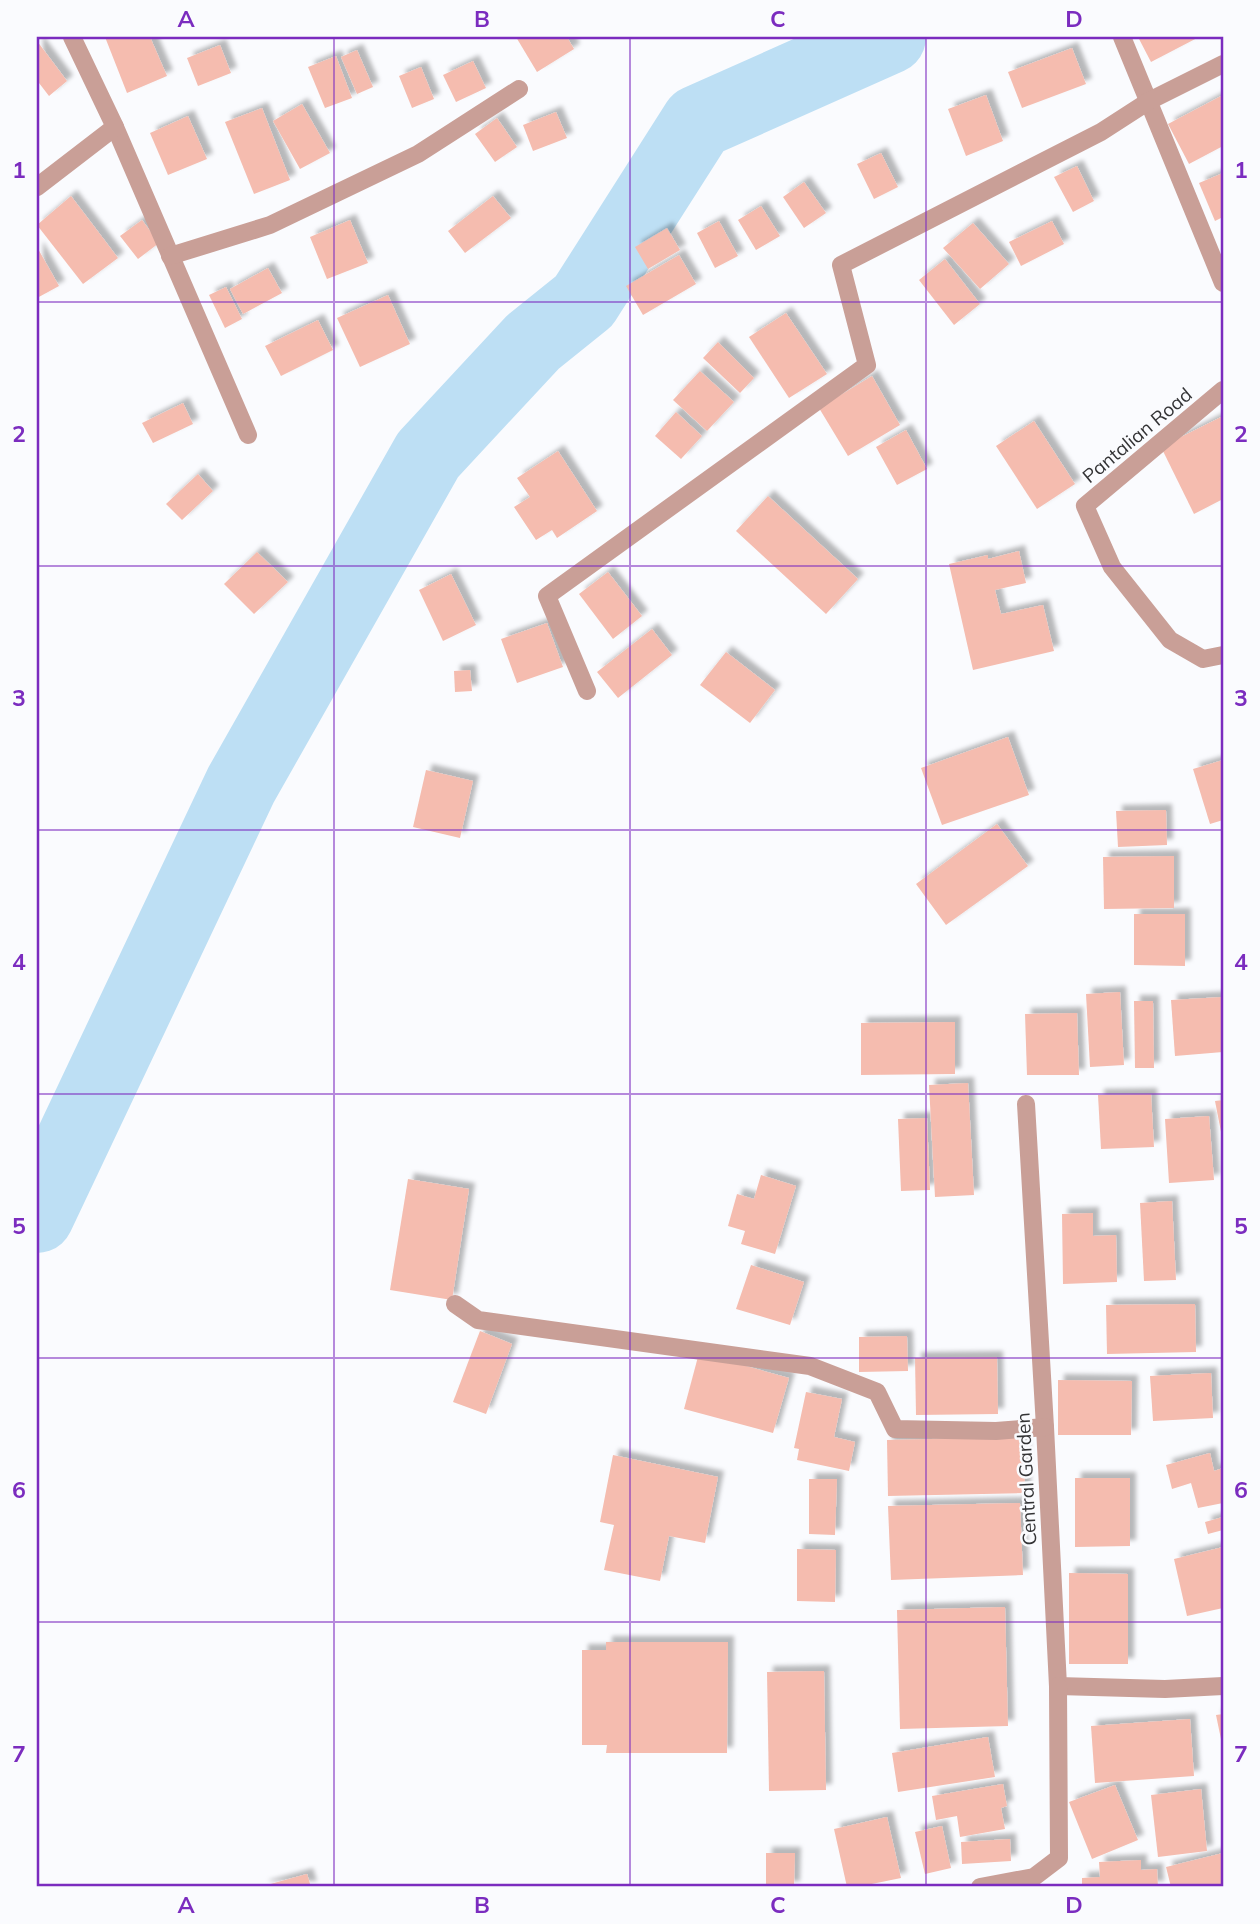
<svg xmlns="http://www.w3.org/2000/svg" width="1260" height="1924" viewBox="0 0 1260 1924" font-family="Mulish,sans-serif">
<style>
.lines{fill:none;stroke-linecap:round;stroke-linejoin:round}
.river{stroke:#bddff4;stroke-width:74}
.building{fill:#f5bcaf;filter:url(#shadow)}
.minor{stroke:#c99f97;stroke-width:18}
.grid{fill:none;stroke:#7b2cbf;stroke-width:2;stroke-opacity:0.55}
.labels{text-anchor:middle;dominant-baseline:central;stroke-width:5;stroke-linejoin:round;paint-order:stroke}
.street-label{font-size:19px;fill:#333335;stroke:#fafbfe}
.neatline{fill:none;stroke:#7b2cbf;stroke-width:2.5}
.grid-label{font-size:23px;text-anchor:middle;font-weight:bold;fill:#7b2cbf}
</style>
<defs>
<filter id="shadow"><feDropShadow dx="6" dy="-6" stdDeviation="2" flood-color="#0004"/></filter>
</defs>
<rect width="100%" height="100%" fill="#fafbfe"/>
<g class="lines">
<polyline class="river" points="37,1216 241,785 428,455 533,342 584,301 698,122 889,37"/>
</g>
<g class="building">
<polygon points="105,37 150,37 167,76 127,93"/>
<polygon points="516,37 567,37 574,49 537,72"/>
<polygon points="1138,37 1199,37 1151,62"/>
<polygon points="37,41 67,81 49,96 39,83 37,85"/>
<polygon points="220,45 231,73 198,86 187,58"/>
<polygon points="1072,48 1086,84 1022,108 1008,72"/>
<polygon points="357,50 373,87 357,94 341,57"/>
<polygon points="336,56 352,98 325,108 308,67"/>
<polygon points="473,61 486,88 456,102 443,75"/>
<polygon points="421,67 434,99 412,108 399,76"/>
<polygon points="986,95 1003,141 966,156 948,109"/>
<polygon points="1223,95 1223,146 1189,164 1168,124"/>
<polygon points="302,104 330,153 300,169 273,121"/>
<polygon points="262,108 290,180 254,194 225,122"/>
<polygon points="556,112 567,138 533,151 523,125"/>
<polygon points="188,116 207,159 168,175 150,133"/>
<polygon points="497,118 517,147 495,162 475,134"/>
<polygon points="881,153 898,187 874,199 857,164"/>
<polygon points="1077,166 1094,201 1073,212 1054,177"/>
<polygon points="1223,173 1223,217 1215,221 1199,183"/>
<polygon points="804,182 826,213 804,228 783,197"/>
<polygon points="71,196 118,258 83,284 37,225"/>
<polygon points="493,196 511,218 465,253 448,231"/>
<polygon points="761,206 780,236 756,250 738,220"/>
<polygon points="142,220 159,243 138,259 120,236"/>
<polygon points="350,220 368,263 327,279 310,237"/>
<polygon points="719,221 738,256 715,268 697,233"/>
<polygon points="1052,221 1064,244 1021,266 1009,242"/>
<polygon points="973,223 1009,264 980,289 943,248"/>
<polygon points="667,228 680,250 648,269 635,247"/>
<polygon points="37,247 59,286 37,298"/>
<polygon points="679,255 696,284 643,315 626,286"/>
<polygon points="945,259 980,304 954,325 919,280"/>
<polygon points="268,268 282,293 243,314 230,289"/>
<polygon points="226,287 242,319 225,328 209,295"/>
<polygon points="388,295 410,344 360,367 337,318"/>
<polygon points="786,313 827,374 789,398 749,337"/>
<polygon points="318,320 333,350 281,376 265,346"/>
<polygon points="718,342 754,378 740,393 703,358"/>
<polygon points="700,371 734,402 707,431 673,400"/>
<polygon points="872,376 900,425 848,456 819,408"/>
<polygon points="183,403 193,424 153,443 142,423"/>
<polygon points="676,412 702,436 681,459 655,436"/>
<polygon points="1223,416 1223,499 1194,514 1161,447"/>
<polygon points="1034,421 1075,484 1037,509 996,446"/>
<polygon points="906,430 927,469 897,485 876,447"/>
<polygon points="558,451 597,511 557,538 552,530 536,540 514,507 530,497 517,478"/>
<polygon points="198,474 213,491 182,520 166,504"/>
<polygon points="768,496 858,579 826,614 736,531"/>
<polygon points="1019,551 1026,583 995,590 1001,614 1043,605 1054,651 973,670 949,564 988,555 988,559"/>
<polygon points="257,552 288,582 254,614 224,584"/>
<polygon points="608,572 642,616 613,639 579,594"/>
<polygon points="451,574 476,625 443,641 419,590"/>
<polygon points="547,623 563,667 517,683 501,639"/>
<polygon points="652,629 672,655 618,698 597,672"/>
<polygon points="726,652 775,690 750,723 700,685"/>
<polygon points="470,670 472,691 455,692 454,671"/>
<polygon points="1008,737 1029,795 942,825 921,768"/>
<polygon points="1223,760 1223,820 1210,824 1193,769"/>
<polygon points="426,770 473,781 460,838 413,827"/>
<polygon points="1166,810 1167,845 1118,847 1116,811"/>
<polygon points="997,824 1028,866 946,925 916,884"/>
<polygon points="1174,856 1174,908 1104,909 1103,857"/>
<polygon points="1134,914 1185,914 1185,966 1134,965"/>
<polygon points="1120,992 1124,1065 1090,1067 1086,994"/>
<polygon points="1223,997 1223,1052 1175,1056 1171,1000"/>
<polygon points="1134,1001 1153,1001 1154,1068 1135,1068"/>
<polygon points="1077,1013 1079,1075 1027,1075 1025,1014"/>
<polygon points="955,1022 955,1074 861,1075 861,1023"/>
<polygon points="968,1083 974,1195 935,1197 929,1085"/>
<polygon points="1151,1094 1154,1147 1101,1149 1098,1095"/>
<polygon points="1223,1100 1223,1137 1222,1137 1215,1101"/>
<polygon points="1209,1116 1214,1180 1169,1183 1165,1119"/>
<polygon points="927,1118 930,1190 901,1191 898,1119"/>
<polygon points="761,1175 796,1186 775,1254 741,1244 745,1231 728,1226 737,1194 754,1199"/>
<polygon points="408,1179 469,1189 452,1300 390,1290"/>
<polygon points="1172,1201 1176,1280 1144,1281 1140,1203"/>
<polygon points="1093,1213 1093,1236 1116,1235 1117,1282 1063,1284 1062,1214"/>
<polygon points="751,1265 804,1282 790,1325 736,1309"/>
<polygon points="1195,1304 1196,1352 1107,1354 1106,1305"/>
<polygon points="480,1331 512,1344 486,1414 453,1402"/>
<polygon points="907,1336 908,1371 859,1372 859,1337"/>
<polygon points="699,1353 789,1378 773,1433 684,1409"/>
<polygon points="997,1357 998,1414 916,1415 915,1358"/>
<polygon points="1211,1373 1213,1418 1153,1421 1150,1376"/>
<polygon points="1058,1380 1132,1381 1131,1435 1058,1435"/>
<polygon points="806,1392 842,1399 834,1437 855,1442 849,1471 797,1460 799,1449 794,1448"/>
<polygon points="1024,1437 1025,1493 888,1496 887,1440"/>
<polygon points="1210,1453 1214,1471 1223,1468 1223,1503 1198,1508 1191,1483 1172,1489 1166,1465"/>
<polygon points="613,1455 718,1477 705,1543 669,1536 660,1581 604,1570 614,1525 600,1522"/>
<polygon points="1075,1478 1130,1478 1130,1546 1075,1547"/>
<polygon points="809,1479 837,1479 835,1535 809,1534"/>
<polygon points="1020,1503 1023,1575 891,1580 888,1506"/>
<polygon points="1223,1517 1223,1530 1208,1534 1205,1522"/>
<polygon points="1223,1547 1223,1608 1187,1616 1174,1559"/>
<polygon points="797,1549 836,1550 835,1602 797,1601"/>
<polygon points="1069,1573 1128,1574 1128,1664 1069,1664"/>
<polygon points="1005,1607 1008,1726 900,1729 897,1610"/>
<polygon points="606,1642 728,1642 727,1753 606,1753 607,1745 582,1745 582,1650 606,1650"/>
<polygon points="824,1671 826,1790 769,1791 767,1672"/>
<polygon points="1223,1714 1223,1744 1222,1744 1216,1715"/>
<polygon points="1190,1719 1194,1776 1095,1783 1091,1726"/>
<polygon points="988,1737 995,1777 898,1792 892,1753"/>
<polygon points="1003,1784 1007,1806 1001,1808 1005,1829 960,1837 957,1816 936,1820 932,1796"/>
<polygon points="1115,1785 1138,1840 1092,1859 1069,1802"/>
<polygon points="1201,1789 1207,1851 1158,1857 1151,1795"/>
<polygon points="887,1817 901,1878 857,1887 847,1887 834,1829"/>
<polygon points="942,1826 951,1868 925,1874 915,1832"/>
<polygon points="1010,1839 1011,1861 962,1864 961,1842"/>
<polygon points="766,1853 795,1853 794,1887 766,1887"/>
<polygon points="1223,1853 1223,1887 1171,1887 1166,1867"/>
<polygon points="1141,1860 1141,1870 1157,1869 1158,1887 1082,1887 1082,1878 1100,1877 1099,1862"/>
<polygon points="307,1874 311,1887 263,1887 263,1886"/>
</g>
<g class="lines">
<g class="minor">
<polyline points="72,37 115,127 248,435"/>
<polyline points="1122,37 1223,283"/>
<polyline points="37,187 115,127"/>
<polyline points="170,256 270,225 418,154 519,89"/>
<polyline points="1223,390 1085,506 1112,567 1170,640 1203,659 1223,655"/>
<polyline points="587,691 547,596 867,365 841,265 1101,132 1149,101 1223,64"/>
<polyline points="1026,1104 1045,1427 1058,1686 1165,1689 1223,1686"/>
<polyline points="455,1304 478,1320 810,1366 877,1392 895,1429 996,1431 1045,1427"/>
<polyline points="980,1887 1034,1877 1059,1858 1058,1686"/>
</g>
</g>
<path class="grid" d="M334,37v1850M630,37v1850M926,37v1850M37,302h1186M37,566h1186M37,830h1186M37,1094h1186M37,1358h1186M37,1622h1186"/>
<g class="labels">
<g class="street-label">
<text transform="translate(1137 435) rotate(-40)">Pantalian Road</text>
<text transform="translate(1026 1479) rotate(-93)">Central Garden</text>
</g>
</g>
<rect width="1260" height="1924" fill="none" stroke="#fafbfe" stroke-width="77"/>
<rect x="38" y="38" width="1184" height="1847" class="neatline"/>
<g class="grid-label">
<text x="186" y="27">A</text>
<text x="482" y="27">B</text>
<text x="778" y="27">C</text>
<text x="1074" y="27">D</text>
<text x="19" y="178">1</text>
<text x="1241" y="178">1</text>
<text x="19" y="442">2</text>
<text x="1241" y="442">2</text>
<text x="19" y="706">3</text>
<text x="1241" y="706">3</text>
<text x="19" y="970">4</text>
<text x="1241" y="970">4</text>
<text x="19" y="1234">5</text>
<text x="1241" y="1234">5</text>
<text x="19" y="1498">6</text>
<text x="1241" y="1498">6</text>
<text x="19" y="1762">7</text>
<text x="1241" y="1762">7</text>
<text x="186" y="1913">A</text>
<text x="482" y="1913">B</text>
<text x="778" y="1913">C</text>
<text x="1074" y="1913">D</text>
</g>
</svg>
